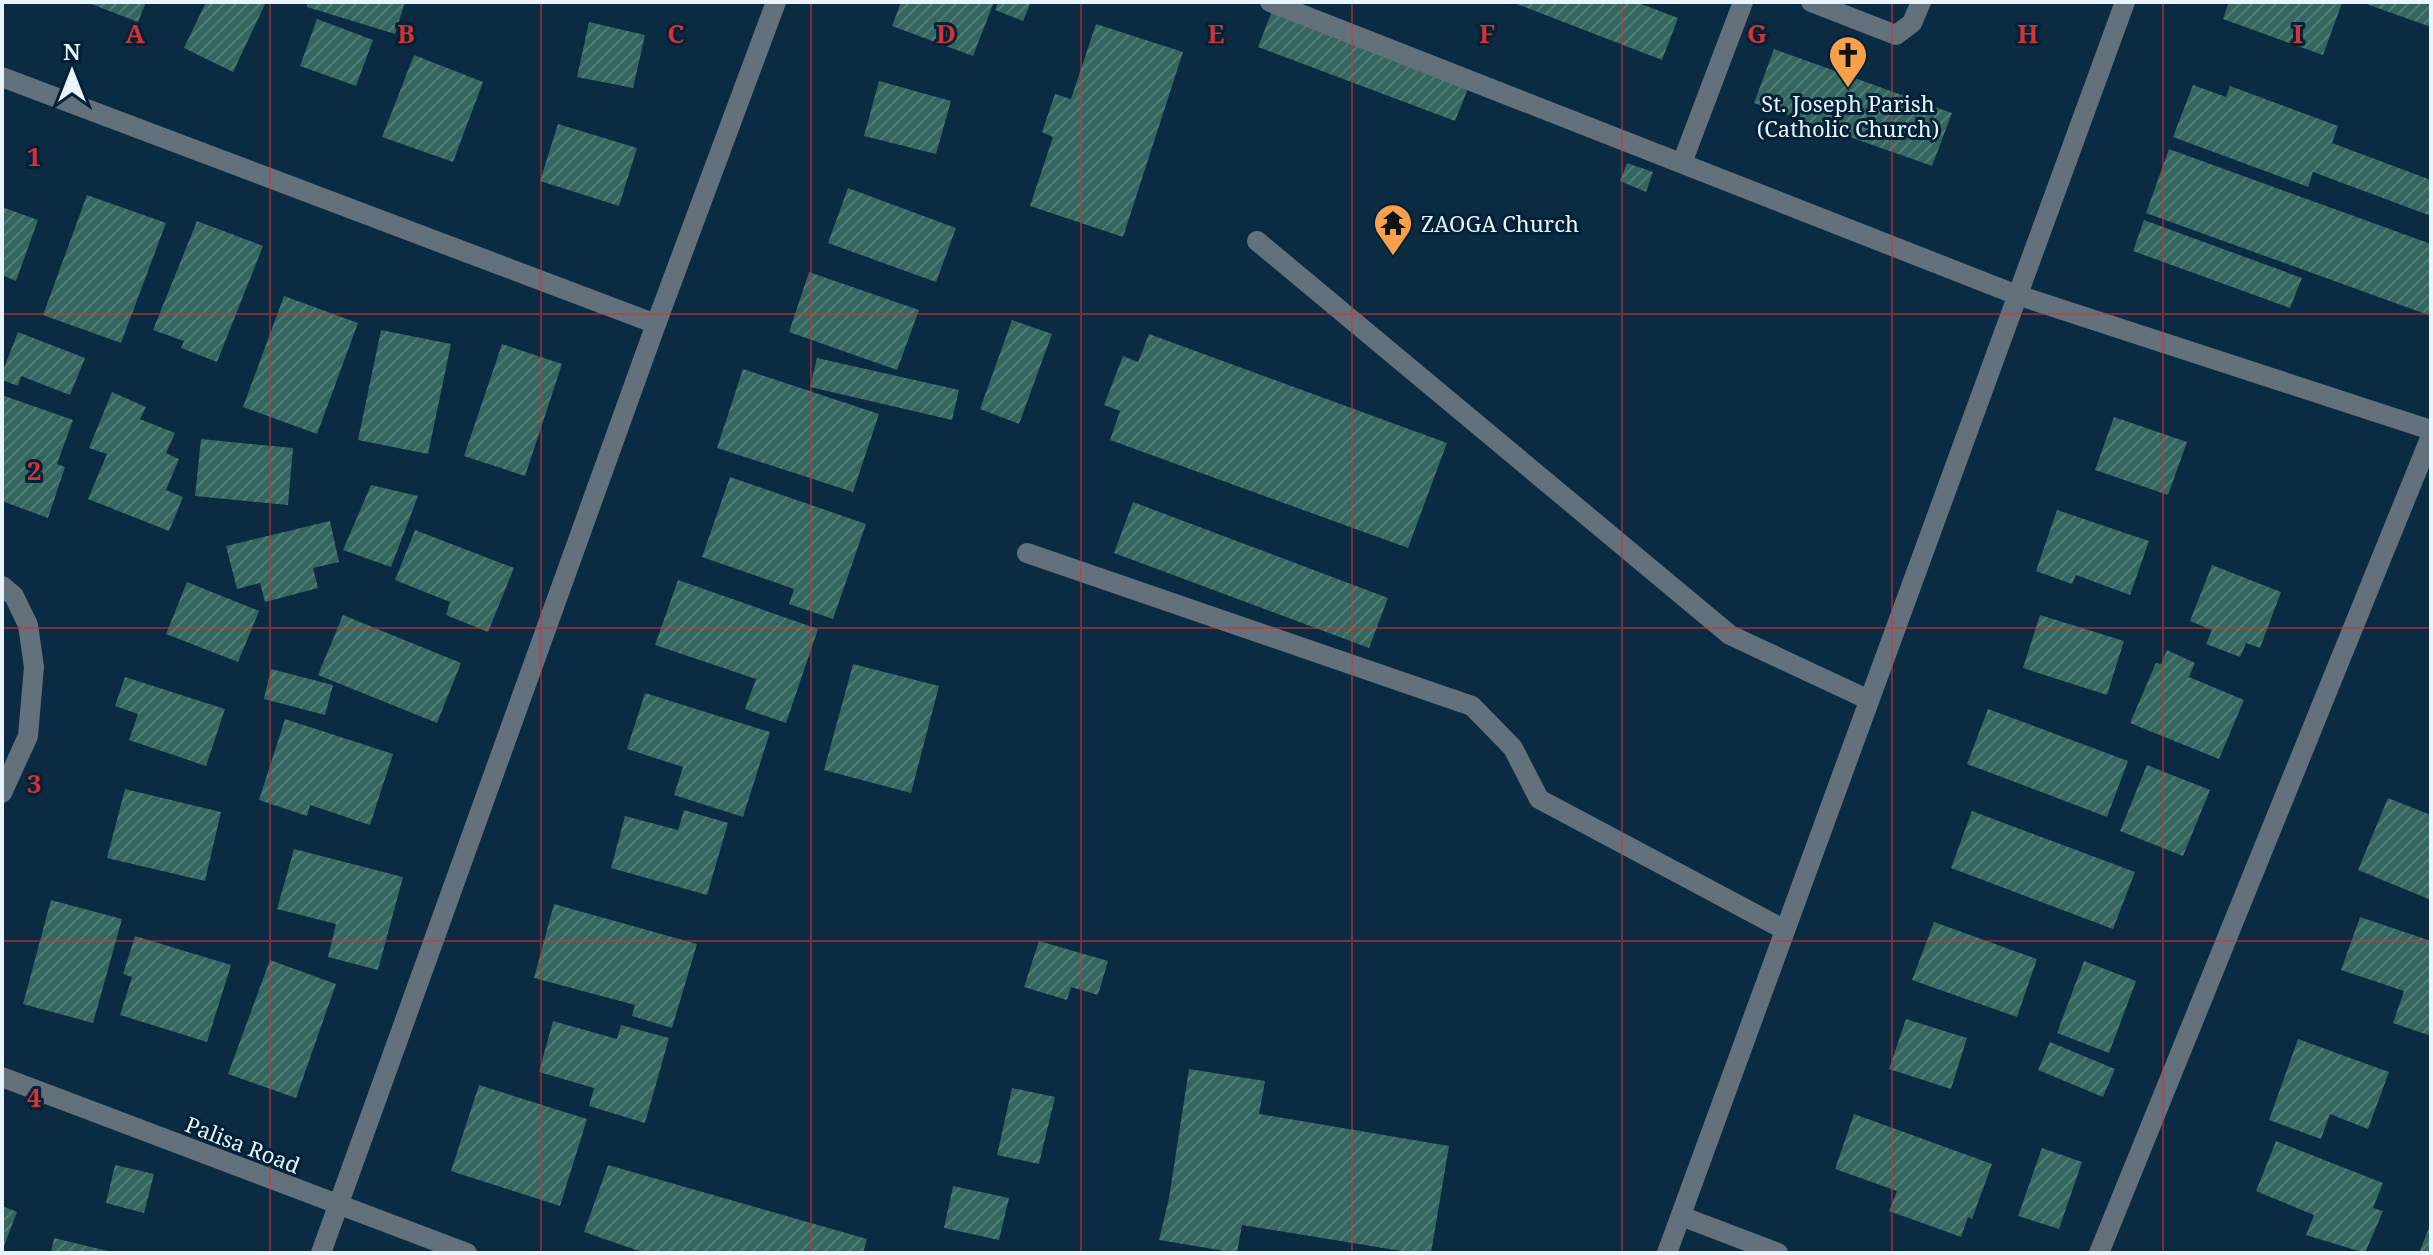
<svg xmlns="http://www.w3.org/2000/svg" width="2433" height="1255" viewBox="0 0 2433 1255" font-family="'Noto Serif',serif">
<style>
.building{fill:url(#building-hatch)}
.lines{fill:none;stroke-linecap:round;stroke-linejoin:round}
.service{stroke:#62717c;stroke-width:20}
.minor{stroke:#62717c;stroke-width:20}
.grid{fill:none;stroke:#d73233;stroke-width:2;stroke-opacity:0.55}
.labels{text-anchor:middle;dominant-baseline:central;stroke-width:6;stroke-linejoin:round;paint-order:stroke}
.poi-label{font-size:22px;fill:#e9f4fd;stroke:#002137}
.street-label{font-size:22px;fill:#e9f4fd;stroke:#002137}
.grid-label{font-size:26px;text-anchor:middle;font-weight:bold;fill:#d73233;stroke:#002137;stroke-width:6;stroke-linejoin:round;paint-order:stroke}
</style>
<defs>
<pattern id="building-hatch" width="6" height="6" patternUnits="userSpaceOnUse" patternTransform="scale(2)"><rect width="6" height="6" fill="#33665e"/><path d="M-1 1l2-2M0 6l6-6M5 7l2-2" fill="none" stroke="#517c76"/></pattern>
</defs>
<rect width="100%" height="100%" fill="#0a2b42"/>
<g class="building">
<polygon points="86,2 146,2 138,22"/>
<polygon points="206,2 266,2 233,72 184,48"/>
<polygon points="308,2 405,2 395,34 307,7"/>
<polygon points="901,2 994,2 973,56 892,26"/>
<polygon points="998,2 1031,2 1023,21 995,10"/>
<polygon points="1512,2 1636,2 1678,18 1662,60"/>
<polygon points="2229,2 2339,2 2342,3 2323,55 2223,19"/>
<polygon points="2361,2 2431,2 2431,27"/>
<polygon points="1272,11 1469,86 1455,121 1258,47"/>
<polygon points="317,19 373,40 356,86 300,66"/>
<polygon points="589,22 645,35 633,88 577,77"/>
<polygon points="1096,24 1183,52 1123,237 1030,206 1053,137 1042,132 1055,94 1071,99"/>
<polygon points="1774,49 1952,113 1932,166 1754,103"/>
<polygon points="414,55 483,82 453,162 382,137"/>
<polygon points="879,81 951,101 936,154 864,136"/>
<polygon points="2193,85 2226,97 2230,86 2338,126 2332,143 2431,180 2431,216 2313,172 2308,187 2173,137"/>
<polygon points="558,124 637,148 619,206 540,181"/>
<polygon points="2169,149 2431,244 2431,316 2146,213"/>
<polygon points="1627,163 1653,172 1646,192 1620,181"/>
<polygon points="848,188 956,228 936,282 828,243"/>
<polygon points="87,195 166,223 121,343 43,315"/>
<polygon points="2,207 38,220 16,281 2,275"/>
<polygon points="2144,220 2302,278 2290,308 2133,251"/>
<polygon points="197,221 263,246 217,362 181,348 184,341 153,330"/>
<polygon points="809,272 919,310 897,370 789,332"/>
<polygon points="284,296 358,323 317,434 243,407"/>
<polygon points="1012,320 1052,334 1019,424 980,409"/>
<polygon points="381,330 451,344 428,454 358,440"/>
<polygon points="18,332 85,358 70,395 21,376 18,386 2,380 2,373"/>
<polygon points="1149,334 1447,443 1408,548 1110,440 1120,411 1104,405 1123,356 1138,362"/>
<polygon points="502,344 562,364 525,476 464,456"/>
<polygon points="817,358 959,390 952,420 810,387"/>
<polygon points="743,369 879,414 853,492 717,448"/>
<polygon points="112,392 146,407 140,419 175,433 166,453 179,459 166,490 183,497 169,531 88,499 107,454 89,448"/>
<polygon points="2,395 73,420 57,464 65,467 48,518 2,501"/>
<polygon points="2114,417 2187,442 2168,495 2095,470"/>
<polygon points="201,439 293,448 288,505 195,496"/>
<polygon points="730,477 866,524 833,619 789,604 794,589 702,557"/>
<polygon points="371,485 418,496 391,567 343,550"/>
<polygon points="1133,502 1388,598 1369,648 1114,553"/>
<polygon points="2057,510 2149,541 2130,595 2076,575 2072,584 2036,571"/>
<polygon points="330,521 339,562 313,568 318,588 265,602 260,583 237,589 226,546"/>
<polygon points="415,530 514,568 488,632 446,615 450,602 395,580"/>
<polygon points="2212,565 2281,592 2260,648 2246,643 2240,657 2206,644 2212,630 2190,621"/>
<polygon points="678,580 818,629 786,723 745,709 756,679 655,645"/>
<polygon points="187,582 259,611 238,662 166,634"/>
<polygon points="343,615 461,663 437,723 318,675"/>
<polygon points="2040,615 2124,641 2107,695 2023,668"/>
<polygon points="2167,650 2195,663 2189,677 2244,700 2219,759 2130,723 2156,663 2161,664"/>
<polygon points="853,664 939,686 911,793 824,770"/>
<polygon points="271,669 333,685 325,715 264,699"/>
<polygon points="125,677 225,709 206,766 129,740 138,714 115,706"/>
<polygon points="645,693 770,732 743,817 674,795 683,767 627,749"/>
<polygon points="1988,709 2128,761 2107,817 1967,764"/>
<polygon points="285,719 393,754 370,825 310,805 307,816 259,800"/>
<polygon points="2147,765 2210,790 2183,856 2120,831"/>
<polygon points="125,789 221,812 205,881 107,858"/>
<polygon points="2388,798 2431,815 2431,900 2358,870"/>
<polygon points="684,810 728,823 707,895 611,868 625,816 678,830"/>
<polygon points="1972,811 2135,872 2113,929 1951,868"/>
<polygon points="294,849 403,877 378,970 328,957 336,924 277,909"/>
<polygon points="51,900 122,919 93,1023 23,1004"/>
<polygon points="554,904 697,944 672,1028 632,1016 635,1005 534,978"/>
<polygon points="2360,917 2431,941 2431,1036 2393,1023 2404,991 2341,970"/>
<polygon points="1934,922 2037,959 2017,1017 1912,980"/>
<polygon points="135,936 231,965 207,1042 120,1015 132,977 123,974"/>
<polygon points="1039,941 1108,961 1098,995 1071,987 1067,1000 1024,987"/>
<polygon points="270,960 336,984 296,1098 228,1074"/>
<polygon points="2084,961 2136,981 2109,1053 2057,1033"/>
<polygon points="1906,1019 1967,1038 1951,1089 1889,1069"/>
<polygon points="553,1021 617,1039 621,1025 669,1038 645,1123 589,1106 594,1088 539,1072"/>
<polygon points="2298,1039 2389,1072 2368,1129 2330,1114 2321,1139 2269,1120"/>
<polygon points="2050,1042 2115,1069 2103,1097 2038,1070"/>
<polygon points="1189,1069 1265,1081 1259,1114 1449,1146 1431,1253 1414,1253 1242,1225 1237,1253 1159,1240 1169,1198"/>
<polygon points="479,1085 587,1119 560,1206 451,1171"/>
<polygon points="1012,1088 1055,1097 1039,1164 997,1155"/>
<polygon points="1854,1114 1992,1164 1972,1219 1968,1217 1961,1237 1889,1211 1897,1191 1835,1169"/>
<polygon points="2276,1141 2383,1183 2373,1208 2383,1211 2365,1253 2306,1235 2314,1215 2256,1191"/>
<polygon points="2042,1148 2082,1162 2059,1229 2018,1216"/>
<polygon points="115,1165 154,1174 144,1213 106,1203"/>
<polygon points="608,1165 867,1239 863,1253 645,1253 584,1232"/>
<polygon points="953,1186 1009,1198 999,1240 944,1228"/>
<polygon points="2,1206 17,1212 2,1251"/>
<polygon points="2431,1223 2431,1253 2419,1253"/>
<polygon points="54,1238 112,1252 112,1253 51,1253"/>
</g>
<g class="lines">
<g class="service">
<polyline points="1270,2 2017,295"/>
<polyline points="1811,2 1896,35 1912,23 1921,2"/>
<polyline points="1682,163 1743,2"/>
<polyline points="1257,241 1730,635 1869,700"/>
<polyline points="1027,553 1472,706 1513,748 1539,799 1785,930"/>
</g>
<g class="minor">
<polyline points="2,77 656,324"/>
<polyline points="2017,295 2431,430"/>
<polyline points="2,586 14,596 28,625 34,667 28,736 2,793"/>
<polyline points="2,1077 467,1253"/>
<polyline points="1681,1216 1778,1253"/>
<polyline points="321,1253 656,324 776,2"/>
<polyline points="1667,1253 2125,2"/>
<polyline points="2099,1253 2431,436"/>
</g>
</g>
<path class="grid" d="M270,2v1251M541,2v1251M811,2v1251M1081,2v1251M1352,2v1251M1622,2v1251M1892,2v1251M2163,2v1251M2,314h2429M2,628h2429M2,941h2429"/>
<defs>
<symbol id="church-pin" viewBox="-11 -11 22 30"><path d="M0 17L-7.5 6A9.5 9.5 0 1 1 7.5 6Z" fill="#f8a14a" stroke="#002137"/><path d="M-1.2-6h2.4v3.5h3.3v2.4h-3.3V6h-2.4V-.1h-3.3v-2.4h3.3Z" fill="#111"/></symbol>
<symbol id="temple-pin" viewBox="-11 -11 22 30"><path d="M0 17L-7.5 6A9.5 9.5 0 1 1 7.5 6Z" fill="#f8a14a" stroke="#002137"/><path d="M0-6L5-2H3V0L6.5 2.5H4V6H1.5V3h-3V6H-4V2.5H-6.5L-3 0V-2H-5Z" fill="#111"/></symbol>
</defs>
<g fill-rule="evenodd">
<use href="#church-pin" x="1826" y="33" width="44" height="60"/>
<use href="#temple-pin" x="1371" y="201" width="44" height="60"/>
</g>
<g class="labels">
<g class="poi-label">
<text x="1848" y="103">St. Joseph Parish<tspan x="1848" dy="25">(Catholic Church)</tspan></text>
<text x="1421" y="223" text-anchor="start">ZAOGA Church</text>
</g>
<g class="street-label">
<text transform="translate(243 1144) rotate(21)">Palisa Road</text>
</g>
</g>
<g class="grid-label">
<text x="135" y="43">A</text>
<text x="406" y="43">B</text>
<text x="676" y="43">C</text>
<text x="946" y="43">D</text>
<text x="1216" y="43">E</text>
<text x="1487" y="43">F</text>
<text x="1757" y="43">G</text>
<text x="2028" y="43">H</text>
<text x="2298" y="43">I</text>
<text x="34" y="166">1</text>
<text x="34" y="480">2</text>
<text x="34" y="793">3</text>
<text x="34" y="1107">4</text>
</g>
<rect width="2433" height="1255" fill="none" stroke="#e9f4fd" stroke-width="8"/>
<g transform="translate(72 72)" stroke="#002137" stroke-width="6" paint-order="stroke">
<path d="M0-6L14 30L0 20L-14 30Z" fill="#e9f4fd"/>
<text y="-12" font-size="22" font-weight="bold" text-anchor="middle" fill="#e9f4fd">N</text>
</g>
</svg>
